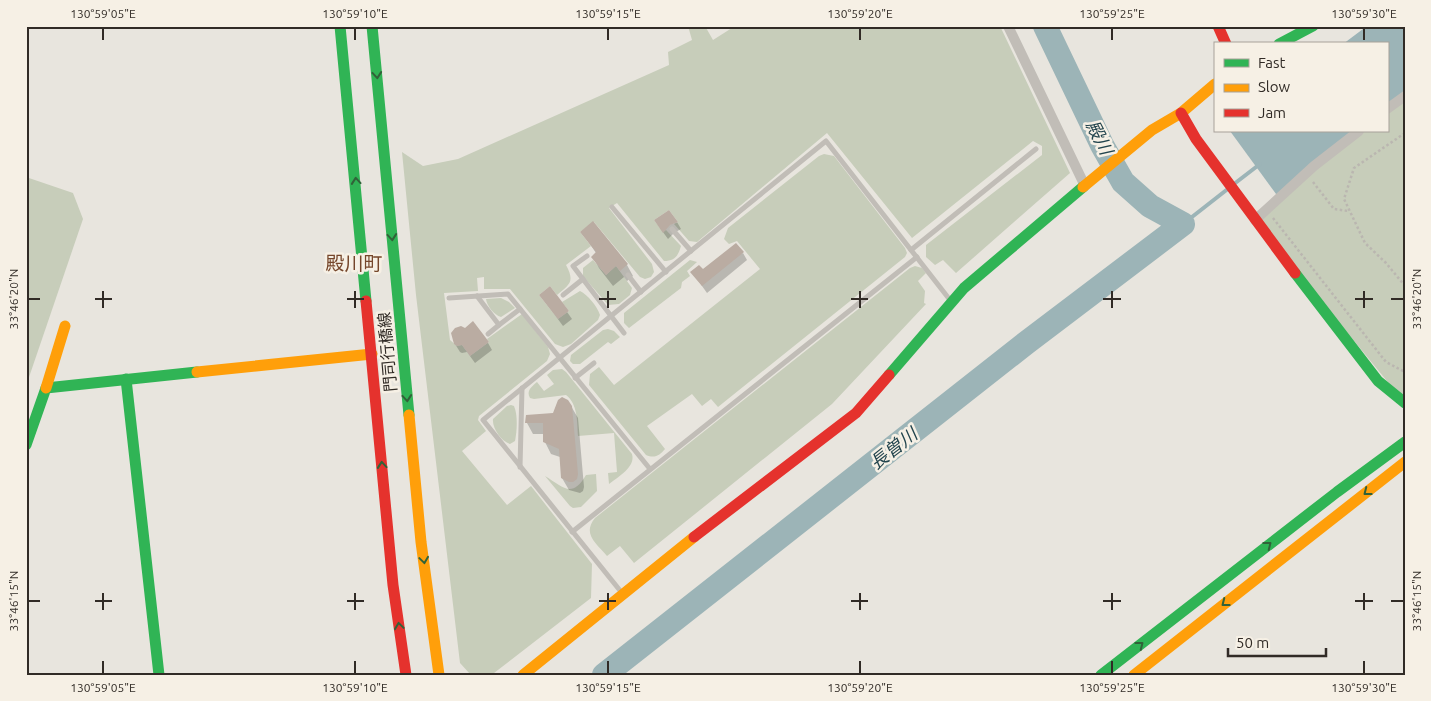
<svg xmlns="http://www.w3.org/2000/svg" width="1431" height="701" viewBox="0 0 1431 701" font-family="Ubuntu,'Noto Sans JP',sans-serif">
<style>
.green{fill:#c7cdba}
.water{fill:#9cb4b7}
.shadow{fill:#0003}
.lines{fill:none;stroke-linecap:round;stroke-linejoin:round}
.stream{stroke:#9cb4b7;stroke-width:4}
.river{stroke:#9cb4b7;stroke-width:24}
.building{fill:#baaca2}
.path{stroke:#bab6b0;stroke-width:2.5;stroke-dasharray:2.5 2.5;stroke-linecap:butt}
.lane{stroke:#c1bdb7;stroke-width:5}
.street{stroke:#c1bdb7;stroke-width:10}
.fast{stroke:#30b455;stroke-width:11}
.slow{stroke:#ff9f0a;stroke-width:11}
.jam{stroke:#e5322d;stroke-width:11}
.oneway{stroke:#316239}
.ticks{fill:none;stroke:#312b26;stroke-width:2}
.labels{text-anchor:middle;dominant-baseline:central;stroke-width:5;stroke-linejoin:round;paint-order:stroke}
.street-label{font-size:16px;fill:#312b26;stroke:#f6f0e5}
.water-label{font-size:18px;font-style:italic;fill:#22444d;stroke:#f6f0e5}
.quarter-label{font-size:19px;fill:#75462b;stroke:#f6f0e5}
.neatline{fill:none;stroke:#312b26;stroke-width:2}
.ticks-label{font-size:12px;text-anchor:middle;fill:#312b26}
</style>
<rect width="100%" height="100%" fill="#e8e5de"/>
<g class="green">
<path d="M688,26h17l8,14 22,-14h265l70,147 -114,100 -13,-13 -8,5 -9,-8v-12l116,-90v-9l-9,-5 -121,97 -85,-105 -130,109 -8,-1 -15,-17 4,-2 -9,-12 -15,10 9,12 3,-2 15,16c-3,10 -6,15 -17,15l-47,-58 -8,5 43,56 2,8 -3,5 -6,2 -5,-2 -46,-55 -14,10 11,14 -25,19c9,17 4,19 -9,30l-7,-9 -11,9 19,24 11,-8 -7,-9 18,-11c8,4 17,15 20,24l-2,5 -27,24 -8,3 -8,-3 -45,-55h-26v-12l-7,1 1,13 -34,2 6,47 7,6 5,-1 8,11 19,-14 -2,-3 35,-25 26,33 2,7 -3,7 -68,55 -1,4 8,11 -24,20 45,54 24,-19 61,78 -1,34 -97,75 -24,1 -10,-11 -44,-368 -14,-143 21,14 35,-7 211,-94 -1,-13 24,-12z"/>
<polygon points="1405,96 1405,403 1255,220 1359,131 1387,131 1387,109"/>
<path d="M824,154l10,2 71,92 2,5 -2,4 -187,150 -7,-8 -9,7 -10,-12 -45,32 18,23c-5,6 -10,10 -19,6l-57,-70 1,-11 9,-7 15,18 146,-116 -23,-28 -8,3 -5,-5 4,-11 91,-72z"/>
<polygon points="26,177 73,193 83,219 26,386"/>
<polygon points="593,260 606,275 616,266 632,288 630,295 619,304 608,305 583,276 583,268"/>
<polygon points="690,260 697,262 687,271 690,276 682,282 681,288 629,328 624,323 624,313"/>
<path d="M915,266l7,2 4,5 -8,8 7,10 -1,12 2,1 -94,100 -198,159 -14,-17 -13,10c-11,-13 -25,-22 -12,-38l315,-250z"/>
<path d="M501,298l8,4 6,6 -14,9c-7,-2 -14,-11 -15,-18z"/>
<polygon points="608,329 614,331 620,337 611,344 608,342 580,364 573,364 570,361 571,355 603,330"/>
<path d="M562,369l4,3 66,82c4,13 -14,23 -23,30l-1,-11 9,-1 -3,-39 -36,3c-1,-14 0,-32 -12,-41l-32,4 -4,-1c-4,-7 1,-11 7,-16l7,9 10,-7 -7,-9 6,-5z"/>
<path d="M511,405l3,1c4,9 3,25 1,35l-5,3c-9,-3 -18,-16 -17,-25l14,-13z"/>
<path d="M596,474l1,17 -16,16 -8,1 -3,-2 -25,-30c18,11 27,23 41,-1z"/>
</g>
<g class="water">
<polygon points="1367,26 1405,26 1405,96 1387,109 1387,44 1343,44"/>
<polygon points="1230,131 1359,131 1279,198"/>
</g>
<g class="shadow">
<polygon points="677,222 681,229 674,233 668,239 660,228"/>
<polygon points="582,232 627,265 633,276 627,281 624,277 613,286 599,268 593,257 596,253"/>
<polygon points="743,253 747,260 707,293 692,272 703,271"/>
<polygon points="550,288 572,319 563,326 540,295"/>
<polygon points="488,343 492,350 475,363 467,352 462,353 460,352 455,344"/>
<polygon points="571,406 578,418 584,487 583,491 580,493 569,490 562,478 560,457 551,454 545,442 544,434 533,434 527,423 527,416 554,414"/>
</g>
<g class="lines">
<g class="stream">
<polyline points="1234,184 1260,164"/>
<polyline points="1183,224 1229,188"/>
</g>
<polyline class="river" points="604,675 1026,343 1183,224 1150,206 1123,182 1102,145 1045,26"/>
</g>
<g class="building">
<polygon points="669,210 678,222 670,225 663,233 654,220"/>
<polygon points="593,221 628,264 620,271 616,266 606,275 591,257 596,252 580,232"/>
<polygon points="736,243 744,252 702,286 690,272 699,265 703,269"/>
<polygon points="550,286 569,311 558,319 539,295"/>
<polygon points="473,321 489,342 470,356 462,345 457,346 454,344 451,333 455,328 461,326 465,328"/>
<polygon points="562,397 568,400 572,406 578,474 577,479 573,482 569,482 561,478 559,449 543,442 543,423 525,423 526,415 553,413 558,400"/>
</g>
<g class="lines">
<g class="path">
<polyline points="1405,133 1354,168 1344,199 1365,243 1386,263 1405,286"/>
<polyline points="1313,182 1334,209 1348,211"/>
<polyline points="1273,218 1386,362 1405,372"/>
</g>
<g class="lane">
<polyline points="612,207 666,272"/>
<polyline points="672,229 691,251"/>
<polyline points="911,250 1036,149"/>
<polyline points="587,256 573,266 624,333"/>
<polyline points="628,275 641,292"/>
<polyline points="563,295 583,279"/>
<polyline points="477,296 499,325 520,309"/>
<polyline points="449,298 508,294 650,469"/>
<polyline points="488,334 499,325"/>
<polyline points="575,378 594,363"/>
<polyline points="520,467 522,388"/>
<polyline points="572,532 917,257"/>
<polyline points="622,593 483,420 826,141 950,300"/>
</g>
<g class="street">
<polyline points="1008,26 1085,186"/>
<polyline points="1387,109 1405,96"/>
<polyline points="1255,220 1314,166 1359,131"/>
</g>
<g class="fast">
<polyline points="340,26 366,301"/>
<polyline points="372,26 409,415"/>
<polyline points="1279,44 1313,26"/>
<polyline points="1295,273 1378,381 1405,403"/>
<polyline points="889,375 964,288 1083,187"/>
<polyline points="126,379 159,675"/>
<polyline points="26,445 46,388 197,372"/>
<polyline points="1101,675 1337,492 1405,442"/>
</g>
<g class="slow">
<polyline points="1083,187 1152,130 1181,113 1215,84"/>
<polyline points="197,372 372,354"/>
<polyline points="46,388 65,326"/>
<polyline points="409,415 421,542 439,675"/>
<polyline points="523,675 694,537"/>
<polyline points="1134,675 1405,462"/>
</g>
<g class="jam">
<polyline points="1218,26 1226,44"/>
<polyline points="1181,113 1196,139 1295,273"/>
<polyline points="366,301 393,585 406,675"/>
<polyline points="694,537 856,413 889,375"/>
</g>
</g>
<defs><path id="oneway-chevron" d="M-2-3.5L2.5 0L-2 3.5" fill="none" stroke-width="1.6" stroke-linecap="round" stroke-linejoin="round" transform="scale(1.25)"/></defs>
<g class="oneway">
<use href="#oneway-chevron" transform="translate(377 75) rotate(85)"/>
<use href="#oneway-chevron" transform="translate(356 181) rotate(-95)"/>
<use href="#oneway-chevron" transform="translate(392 237) rotate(85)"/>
<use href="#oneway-chevron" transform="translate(407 398) rotate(85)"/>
<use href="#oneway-chevron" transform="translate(382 465) rotate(-95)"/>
<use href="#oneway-chevron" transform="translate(1367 492) rotate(142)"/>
<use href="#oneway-chevron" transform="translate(1268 545) rotate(-38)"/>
<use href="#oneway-chevron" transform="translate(424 560) rotate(82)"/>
<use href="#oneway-chevron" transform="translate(1225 603) rotate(142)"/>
<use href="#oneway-chevron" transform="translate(399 626) rotate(-98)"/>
<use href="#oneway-chevron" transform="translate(1140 645) rotate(-38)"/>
</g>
<path class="ticks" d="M103,28v12M355,28v12M608,28v12M860,28v12M1112,28v12M1364,28v12M103,291v17M355,291v17M608,291v17M860,291v17M1112,291v17M1364,291v17M28,299h12M95,299h17M347,299h17M599,299h17M851,299h17M1103,299h18M1355,299h18M1391,299h13M103,593v17M355,593v17M608,593v17M860,593v17M1112,593v17M1364,593v17M28,601h12M95,601h17M347,601h17M599,601h17M851,601h17M1103,601h18M1355,601h18M1391,601h13M103,661v13M355,661v13M608,661v13M860,661v13M1112,661v13M1364,661v13"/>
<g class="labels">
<g class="street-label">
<text transform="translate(387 352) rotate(-95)">門司行橋線</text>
</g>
<g class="water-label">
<text transform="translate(1100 137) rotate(63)">殿川</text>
<text transform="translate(893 448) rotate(-38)">長曽川</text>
</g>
<g class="quarter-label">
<text x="354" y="263">殿川町</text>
</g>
</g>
<rect width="1431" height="701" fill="none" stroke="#f6f0e5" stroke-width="55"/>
<rect x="1214" y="42" width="175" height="90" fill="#f6f0e5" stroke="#a7a199"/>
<rect x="1224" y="59" width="25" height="8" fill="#30b455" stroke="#a7a199"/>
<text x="1258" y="68" font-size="15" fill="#312b26">Fast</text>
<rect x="1224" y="84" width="25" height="8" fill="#ff9f0a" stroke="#a7a199"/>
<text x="1258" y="92" font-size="15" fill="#312b26">Slow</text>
<rect x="1224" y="109" width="25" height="8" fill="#e5322d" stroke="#a7a199"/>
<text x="1258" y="118" font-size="15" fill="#312b26">Jam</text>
<path d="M1228 648v8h98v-8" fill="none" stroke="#312b26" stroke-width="2.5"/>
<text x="1236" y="648" font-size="15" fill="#312b26" stroke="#f6f0e5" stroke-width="4" paint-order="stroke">50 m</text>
<rect x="28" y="28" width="1376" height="646" class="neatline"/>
<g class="ticks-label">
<text x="103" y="18">130°59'05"E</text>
<text x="355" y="18">130°59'10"E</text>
<text x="608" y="18">130°59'15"E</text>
<text x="860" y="18">130°59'20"E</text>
<text x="1112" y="18">130°59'25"E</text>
<text x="1364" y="18">130°59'30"E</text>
<text transform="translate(14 299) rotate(-90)" y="4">33°46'20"N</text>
<text transform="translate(1417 299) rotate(-90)" y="4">33°46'20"N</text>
<text transform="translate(14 601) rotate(-90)" y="4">33°46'15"N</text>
<text transform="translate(1417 601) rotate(-90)" y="4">33°46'15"N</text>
<text x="103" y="692">130°59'05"E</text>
<text x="355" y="692">130°59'10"E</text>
<text x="608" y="692">130°59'15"E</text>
<text x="860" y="692">130°59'20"E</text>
<text x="1112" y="692">130°59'25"E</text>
<text x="1364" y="692">130°59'30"E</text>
</g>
</svg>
